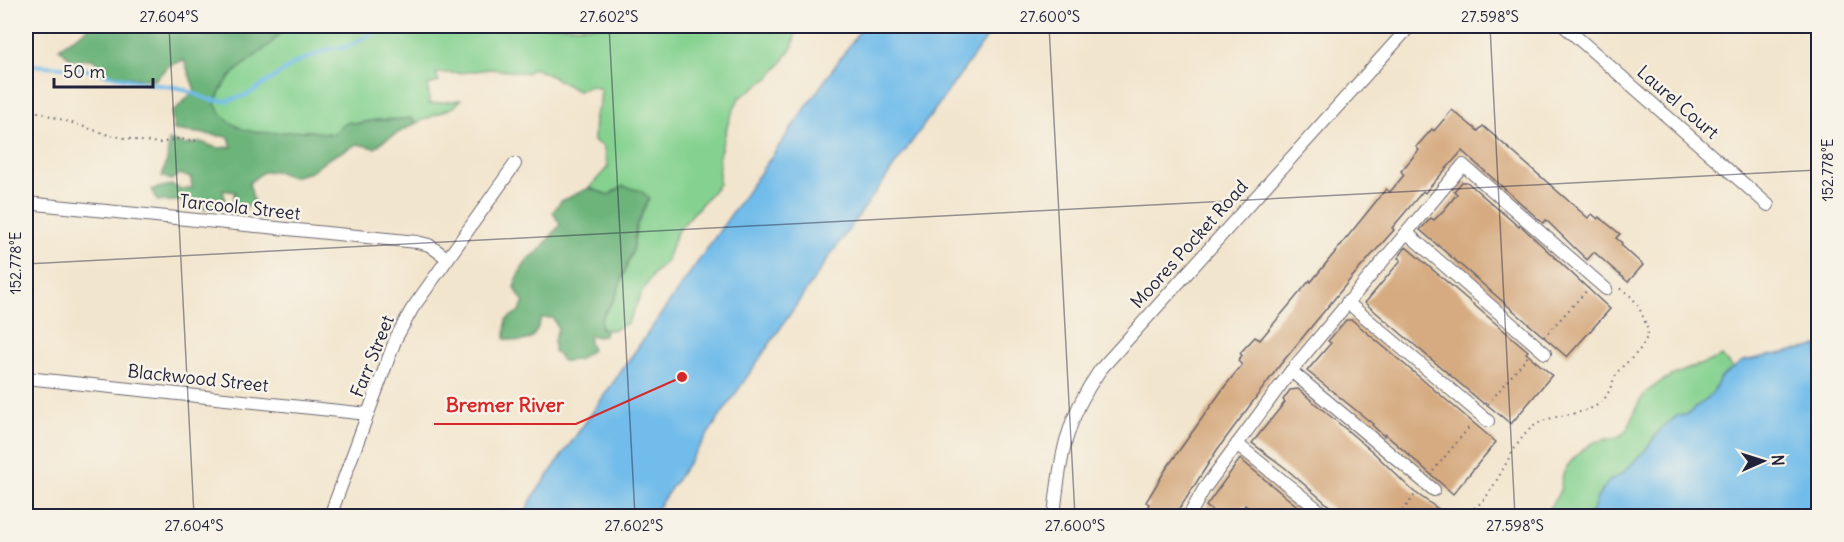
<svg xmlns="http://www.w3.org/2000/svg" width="1844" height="542" viewBox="0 0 1844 542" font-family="Delius,sans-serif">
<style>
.green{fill:#85d290;stroke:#547a66;stroke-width:1.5}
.forest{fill:#6cb47a;stroke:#476b5a;stroke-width:1.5}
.water{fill:#71bcea;stroke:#4a6f92;stroke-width:1.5}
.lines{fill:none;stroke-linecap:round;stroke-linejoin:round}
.stream{stroke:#71bcea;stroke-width:4}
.building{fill:#d6ab81}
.minor-casing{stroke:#6b666e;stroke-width:14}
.path{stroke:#6b666e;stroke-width:2;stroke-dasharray:1.5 4.5;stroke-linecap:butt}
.minor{stroke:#fff;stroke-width:12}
.ticks{fill:none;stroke:#22223b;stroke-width:1.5;stroke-opacity:0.45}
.labels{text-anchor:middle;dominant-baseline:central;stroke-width:5;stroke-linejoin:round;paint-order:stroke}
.street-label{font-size:18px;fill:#22223b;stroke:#f7f3e8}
.leader{fill:none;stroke:#d62828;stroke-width:2}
.callout-dot{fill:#d62828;stroke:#f7f3e8;stroke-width:2}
.callout-label{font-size:20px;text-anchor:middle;font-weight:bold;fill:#d62828;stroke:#f7f3e8;stroke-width:5;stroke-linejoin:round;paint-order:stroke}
.neatline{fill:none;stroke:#22223b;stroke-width:2}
.ticks-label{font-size:15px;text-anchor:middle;fill:#22223b}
</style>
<rect width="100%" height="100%" fill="#f7f3e8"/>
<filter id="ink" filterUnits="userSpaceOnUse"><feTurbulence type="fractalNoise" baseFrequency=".0167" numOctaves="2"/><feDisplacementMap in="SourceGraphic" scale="12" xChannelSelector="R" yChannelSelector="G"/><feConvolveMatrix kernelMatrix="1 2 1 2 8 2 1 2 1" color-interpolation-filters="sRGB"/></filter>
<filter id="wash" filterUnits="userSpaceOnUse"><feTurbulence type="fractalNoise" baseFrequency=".008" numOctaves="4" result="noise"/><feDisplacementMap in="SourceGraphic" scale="24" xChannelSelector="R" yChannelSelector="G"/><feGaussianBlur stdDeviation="1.35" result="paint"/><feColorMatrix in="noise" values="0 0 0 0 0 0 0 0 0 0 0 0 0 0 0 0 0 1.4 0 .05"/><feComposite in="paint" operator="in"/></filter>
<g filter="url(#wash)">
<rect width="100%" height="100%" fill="#f2e5cd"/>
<g class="green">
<path d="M288,26h509l-4,20 -13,19 -10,12 -31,21 -10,22 -10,36v28l-42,48 -11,30 -12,11 -12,19 -14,31c-9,4 -18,10 -28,5l1,-9 14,-21 18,-49 3,-22 7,-15 -28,-22 -6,5 -20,-7 19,-21 -5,-21 -9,-5 1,-26 5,-12 1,-14 -11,-3 -12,5c-15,-8 -28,-17 -45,-23l-6,5 -37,-4 -31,4h-23l3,9 -11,3 1,19 31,-4 -6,7 -38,16 -5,-5c-12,2 -24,1 -35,2 -12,1 -23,5 -35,6l-6,8c-9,0 -19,-3 -28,-3 -36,1 -72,11 -92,-27 9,-30 30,-39 53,-58 7,-6 13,-14 20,-20z"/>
<path d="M1722,356l11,13 -13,9 -8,16 -20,17 -7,4 -8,1 -19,16 -14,20 -22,22 -13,7 -12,17 -3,11 -7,7h-40c2,-13 9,-14 12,-24 3,-5 2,-12 4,-18 5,-12 20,-26 32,-32 9,-4 23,-2 30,-10 8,-9 9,-23 16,-33 21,-26 53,-30 81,-43z"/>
</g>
<g class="forest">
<path d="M91,26h46l10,3 24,2 23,-5h94c-7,6 -13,14 -20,20 -23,19 -44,28 -53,58 20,37 56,28 92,27 9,0 19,3 28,3l6,-8 8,-4c13,4 16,-1 28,-2 12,0 22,0 34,-2l5,5 -33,18 -8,7 -18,-4 -29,15 -17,13 -19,5 -16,-6 -13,1 -14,11 5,19 -11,8 -11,-5 3,-13 -12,-2 2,11 -19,8 -25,-8h-24l-5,-12 20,-4 9,4 11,-1 -1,-10 -11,-4 -9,6 -9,-4 5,-16 2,-20 16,5 16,-3 16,6 15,-1 -3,-10 -55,-7 -2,-17 23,-23 -11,-30 -14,5 -16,15 -47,-5 -14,-16 -21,1 -13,-12z"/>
<path d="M623,186l18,5 8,7 -13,29 -3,22 -18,49 -14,20 -1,9 5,3 -1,5 -6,2 -8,-2 -1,7 3,8 -14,10 -15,1 -9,-10v-11l4,-11 -5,-11h-12c-6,23 -13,26 -36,21l1,-19 13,-9 5,-8 -10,-16 5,-14 9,-14 10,-7 22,-27 -7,-13 8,-11 28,-13 20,7z"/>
</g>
<g class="water">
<polygon points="863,26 995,26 829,257 652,516 523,516 533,497"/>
<polygon points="1818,346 1818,508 1801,516 1587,516 1594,509 1597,498 1609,481 1622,474 1644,452 1662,428 1677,416 1685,415 1692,411 1712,394 1720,378 1729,371 1743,361"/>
</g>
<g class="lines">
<polyline class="stream" points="26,65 79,68 145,83 180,88 210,100 226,101 249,94 297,62 329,49 347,47 387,26"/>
</g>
<g id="blocks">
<g class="building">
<polygon points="1452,110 1478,131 1483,126 1588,218 1592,214 1598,219 1599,217 1620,234 1616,238 1622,243 1621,245 1643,265 1628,282 1594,252 1587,260 1546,220 1543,223 1462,151 1429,188 1425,193 1423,191 1392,228 1394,230 1353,276 1280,365 1217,450 1175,516 1144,516 1149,504 1146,502 1166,469 1225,386 1242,365 1238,361 1242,355 1240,353 1255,337 1260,340 1310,280 1311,282 1386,189 1390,192 1404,175 1401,171 1419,150 1416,147 1432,129 1434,131"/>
<polygon points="1462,182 1467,182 1519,227 1520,225 1610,309 1567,357 1420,230 1431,218 1434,220 1444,210 1457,194 1454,191"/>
<polygon points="1406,247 1528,351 1526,353 1552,375 1511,424 1485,403 1484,404 1365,303 1401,260 1398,258"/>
<polygon points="1346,320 1352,320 1358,325 1496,442 1453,494 1385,434 1384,436 1372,425 1373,424 1307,371 1331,343 1328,341"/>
<polygon points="1298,389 1373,452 1413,491 1448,516 1341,516 1284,467 1252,443 1285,402 1283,400 1290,390"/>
<polygon points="1240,459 1286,497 1310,516 1260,516 1245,505 1236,516 1219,516 1206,506"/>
</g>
</g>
</g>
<g filter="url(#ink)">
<use href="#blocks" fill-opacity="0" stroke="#6b666e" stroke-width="1.5"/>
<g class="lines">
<defs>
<g id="minor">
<polyline points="1564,26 1768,205"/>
<polyline points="26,203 417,242 429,245 447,258"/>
<polyline points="1407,233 1545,353"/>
<polyline points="1347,302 1488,421"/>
<polyline points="1291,371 1434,490"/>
<polyline points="26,378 368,414"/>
<polyline points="1237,444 1326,516"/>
<polyline points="330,516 396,338 412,309 515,164"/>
<path d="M1054,516c6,-58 11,-96 46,-146l310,-344"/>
<polyline points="1189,516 1204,489 1291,371 1463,165 1606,289"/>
</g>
</defs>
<use href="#minor" class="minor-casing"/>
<g class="path">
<polyline points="26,108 109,135 141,141 160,143 178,139 199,141"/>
<polyline points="1544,337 1589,288"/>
<polyline points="1488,404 1529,355"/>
<polyline points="1433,471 1471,425"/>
<polyline points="1399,516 1417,492"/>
<path d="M1465,516c6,-6 15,-11 21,-19 15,-20 24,-47 42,-66 19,-20 51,-12 72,-28 12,-9 11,-26 22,-36 11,-10 24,-20 26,-36 -6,-18 -12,-36 -30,-43"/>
</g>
<use href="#minor" class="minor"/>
</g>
</g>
<path class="ticks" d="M169,26l25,490M609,26l26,490M1049,26l26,490M1490,26l25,490M26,264l1792,-94"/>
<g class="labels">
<g class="street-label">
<text transform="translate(1678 102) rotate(41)">Laurel Court</text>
<text transform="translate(240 207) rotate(6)">Tarcoola Street</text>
<text transform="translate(1189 244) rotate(-48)">Moores Pocket Road</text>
<text transform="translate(372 356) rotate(-68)">Farr Street</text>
<text transform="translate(198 378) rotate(6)">Blackwood Street</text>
</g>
</g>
<path class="leader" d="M682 377L576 424H434"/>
<circle class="callout-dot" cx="682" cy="377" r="6"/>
<g class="callout-label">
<text x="505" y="412">Bremer River</text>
</g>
<rect width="1844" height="542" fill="none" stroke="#f7f3e8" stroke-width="66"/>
<g transform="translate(1763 461) rotate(87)" stroke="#f7f3e8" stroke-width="4.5" paint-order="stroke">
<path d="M0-4.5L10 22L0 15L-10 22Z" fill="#22223b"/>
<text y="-9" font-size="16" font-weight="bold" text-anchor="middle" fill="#22223b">N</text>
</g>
<path d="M54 78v9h99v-9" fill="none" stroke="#22223b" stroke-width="3"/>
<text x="63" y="78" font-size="18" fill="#22223b" stroke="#f7f3e8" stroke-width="4.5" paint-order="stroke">50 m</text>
<rect x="33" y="33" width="1778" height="476" class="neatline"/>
<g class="ticks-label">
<text x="169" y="22">27.604°S</text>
<text x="609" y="22">27.602°S</text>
<text x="1050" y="22">27.600°S</text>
<text x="1490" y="22">27.598°S</text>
<text transform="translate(1828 170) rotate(-90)" y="5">152.778°E</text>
<text transform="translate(16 263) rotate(-90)" y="5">152.778°E</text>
<text x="194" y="531">27.604°S</text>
<text x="634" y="531">27.602°S</text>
<text x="1075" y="531">27.600°S</text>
<text x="1515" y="531">27.598°S</text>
</g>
</svg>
